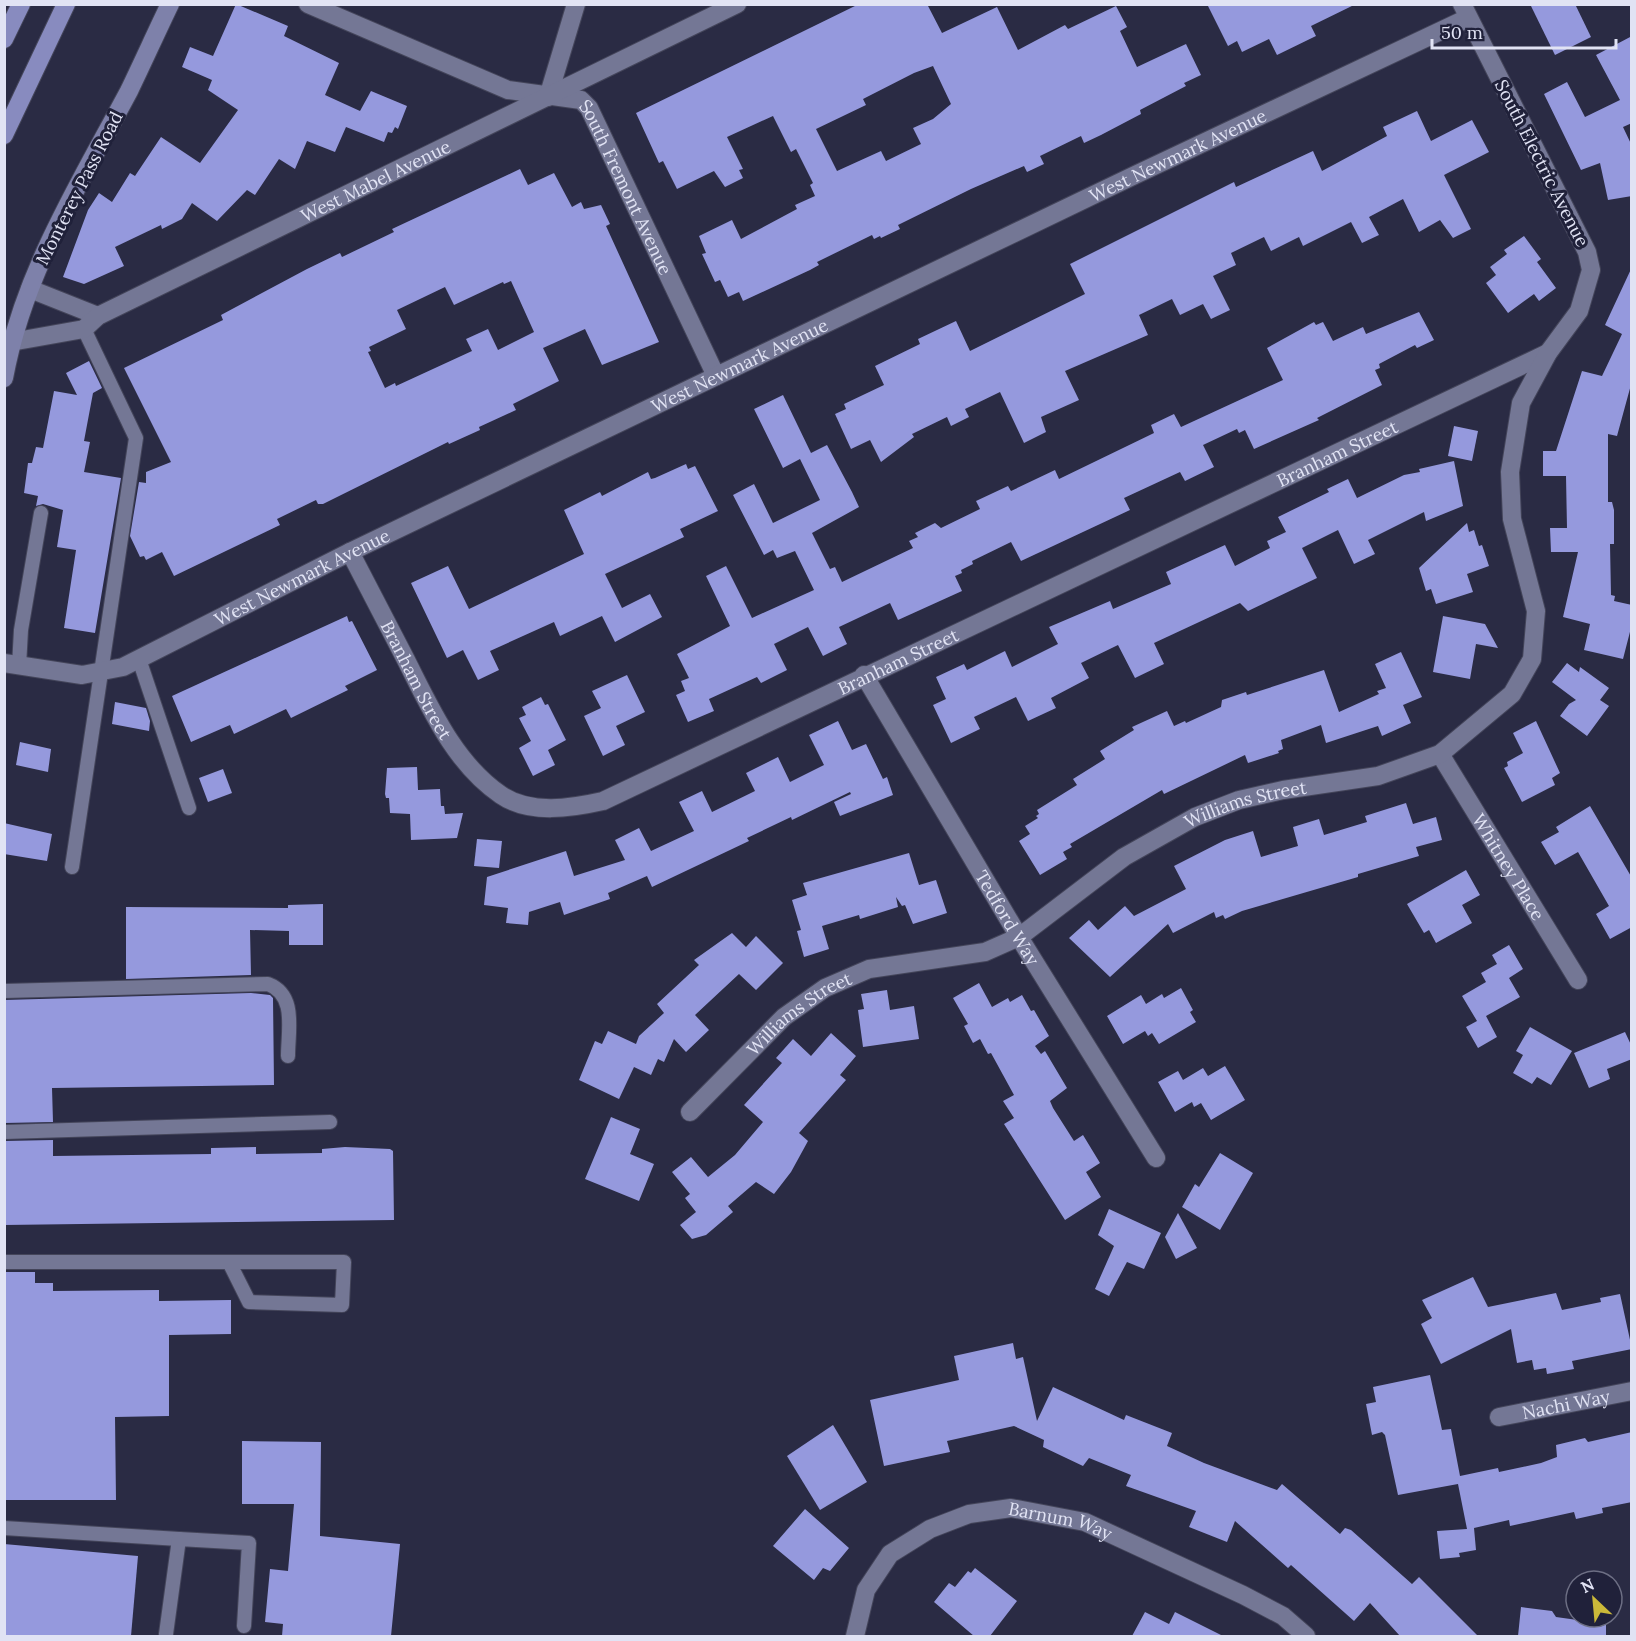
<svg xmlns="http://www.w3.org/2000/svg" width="1636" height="1641" viewBox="0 0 1636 1641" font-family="Lora,serif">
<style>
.building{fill:#9599dd;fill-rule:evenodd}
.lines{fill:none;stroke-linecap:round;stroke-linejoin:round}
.lane-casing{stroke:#44455a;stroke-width:16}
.street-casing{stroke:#44455a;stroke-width:20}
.secondary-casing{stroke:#44455a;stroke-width:20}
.primary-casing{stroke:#44455a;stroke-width:20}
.lane{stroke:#747795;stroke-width:14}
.street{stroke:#747795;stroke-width:18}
.secondary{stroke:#7e81aa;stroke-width:18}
.primary{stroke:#888bbf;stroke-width:18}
.labels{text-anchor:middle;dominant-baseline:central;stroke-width:6;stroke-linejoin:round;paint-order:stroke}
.street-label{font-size:18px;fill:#e1e3f4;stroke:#20213a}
</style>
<rect width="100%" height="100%" fill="#2a2b44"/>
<g class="building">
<polygon points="236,4 288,26 284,36 339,63 325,95 360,111 371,91 407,106 398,129 395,127 392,133 388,132 384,142 346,127 335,152 307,141 295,169 279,159 255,195 247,190 217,221 192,203 182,219 162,229 161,225 115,247 124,266 84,284 63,277 88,210 99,193 112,202 130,173 135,176 161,137 200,163 238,110 208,90 212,80 182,67 190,47 213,56"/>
<path d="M859,4h68l15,29 55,-26 21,43 47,-25 3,4 48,-23 11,21 -7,4 17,36 49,-23 15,31 -17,8 2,3 -46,24 1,4 -40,21 -17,8 -3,-7 -41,20 4,8 -17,8 -3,-6 -53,23 -73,36 2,4 -19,9 -1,-2 -6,3 -2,-4 -55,27 2,3 -9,5 -67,31 -4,-9 -11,5 -8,-17 -5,2 -13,-28 4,-1 -7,-17 33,-16 9,19 56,-30 -2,-4 20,-9 -5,-11 3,-2 -17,-34 -5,3 -18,-36 -46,21 16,32 -4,1 4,8 -18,9 -11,-16 -37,18 -14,-28 -4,2 -23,-50zM933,66l18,38 -18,15 -20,9 8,16 -35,17 -5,-10 -44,20 -21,-42 50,-24 -3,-6 51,-26z"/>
<polygon points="1207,4 1356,4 1311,26 1316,36 1277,55 1269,39 1242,52 1237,41 1228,46"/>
<polygon points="1530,4 1575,4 1591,37 1555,55"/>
<polygon points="1632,36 1632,123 1623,127 1632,146 1632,196 1608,200 1600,163 1581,170 1544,94 1567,82 1585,117 1620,100 1596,55"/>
<polygon points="1417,111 1431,141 1472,120 1489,152 1444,175 1471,229 1453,238 1440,220 1419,232 1403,199 1369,217 1379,235 1362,243 1351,222 1303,246 1299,237 1271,251 1264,237 1231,253 1236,265 1213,276 1230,310 1211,319 1203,304 1180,315 1172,299 1139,315 1148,335 1065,371 1079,400 1041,417 1046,432 1024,443 1000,392 965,409 969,417 951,426 947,417 912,434 914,437 881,462 870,440 851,449 835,414 846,409 844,404 884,385 875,366 920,344 918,339 956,321 970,351 1085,294 1070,264 1234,182 1236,187 1313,151 1322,171 1387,136 1383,127"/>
<path d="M520,169l8,16 26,-12 18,34 9,-5 3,7 17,-4 9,19 -4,2 53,116 -57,23 -17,-36 -42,19 16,33 -46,23 3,6 -37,17 1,3 -31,14 -1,-2 -125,62h-5l-2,-4 -39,19 3,6 -106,51 -12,-24 -16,8 -2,-4 -4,1 -10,-21 9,-54 7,1v-11l25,-10 -47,-94 99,-48 -2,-5 86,-46 33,-16 2,4 52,-25 -2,-3zM511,281l23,51 -36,18 -10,-21 -22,10 6,12 -76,35 -1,-3 -10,5 -17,-36 3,-1 -2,-4 37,-18 -9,-19 48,-23 9,18 49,-23 1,2z"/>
<polygon points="1524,236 1541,259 1537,262 1556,288 1539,301 1534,294 1508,313 1486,283 1496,275 1490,267 1507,254 1504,250"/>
<polygon points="1632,267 1632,381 1617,436 1608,434 1608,502 1612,502 1614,510 1614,544 1610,544 1611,595 1615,596 1614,601 1632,605 1632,624 1623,659 1584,650 1590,624 1563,617 1578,552 1551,552 1550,528 1567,528 1566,476 1543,476 1543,451 1556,451 1582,371 1602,376 1622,334 1605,325"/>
<polygon points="1419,312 1434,340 1417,348 1415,345 1379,364 1380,368 1375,370 1382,385 1317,418 1319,420 1254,449 1245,430 1239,433 1237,429 1203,445 1214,467 1185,481 1180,472 1124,498 1130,510 1021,561 1011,542 972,561 973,564 961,570 962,573 955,576 962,591 898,620 890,603 839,627 847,644 823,656 808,627 774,644 787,670 761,683 757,677 709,699 714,711 688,722 676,695 685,691 681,681 689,678 677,654 730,626 706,576 726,566 752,618 814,590 795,551 777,558 773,550 764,555 733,495 754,484 773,523 820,500 800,459 783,468 754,409 783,395 811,453 827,445 852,492 859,507 812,533 830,569 835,567 842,582 913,548 909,541 918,537 915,533 935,523 941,528 980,509 976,501 1008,486 1011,491 1055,470 1059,479 1154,433 1151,425 1174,414 1181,427 1283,380 1267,348 1314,322 1316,325 1323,322 1333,341 1363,327 1366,334"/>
<polygon points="89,361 102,388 93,393 84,441 90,442 84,472 121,478 95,633 64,628 76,550 57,547 63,510 43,504 36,506 38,496 24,493 28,463 32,463 36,447 43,448 54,391 77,395 66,373"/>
<polygon points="1454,426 1478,431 1472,461 1448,456"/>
<polygon points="1454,461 1463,506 1426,521 1424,512 1368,540 1375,554 1354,564 1338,530 1302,548 1317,578 1248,611 1240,603 1154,643 1164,664 1135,678 1118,645 1081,663 1089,678 1051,698 1056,708 1028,721 1016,697 974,717 980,729 951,743 933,705 946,699 936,677 964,664 967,670 1005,651 1012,667 1058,644 1049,627 1110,601 1113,609 1171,584 1166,572 1225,545 1235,566 1270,548 1267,541 1286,532 1278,517 1329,492 1327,489 1348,479 1357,498 1404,475 1420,472 1419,469"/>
<polygon points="686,464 688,469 695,466 718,511 680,529 684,537 605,574 622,608 650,594 662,617 615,642 602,616 560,636 554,622 490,651 499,670 478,680 463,650 447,658 411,583 448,566 469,609 584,554 564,510 600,492 602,496 648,472 651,479 655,478"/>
<polygon points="1467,523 1469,532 1474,530 1479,546 1482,545 1489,566 1467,574 1473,592 1436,604 1431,589 1426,591 1419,568"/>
<polygon points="347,616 349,622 352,621 377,670 345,686 348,690 291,718 286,709 234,734 230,725 191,742 172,696"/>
<polygon points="1443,616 1485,624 1498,648 1476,644 1470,679 1433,672"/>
<polygon points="1401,652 1422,697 1403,705 1411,723 1382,736 1378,726 1326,743 1321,725 1281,740 1283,749 1278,751 1279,753 1248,763 1245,755 1164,794 1162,790 1070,844 1072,847 1063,852 1067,859 1040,875 1019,841 1030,834 1025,826 1038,818 1036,816 1039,814 1037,810 1077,785 1073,779 1105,759 1100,751 1134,730 1132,727 1167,711 1174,726 1185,721 1186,723 1221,707 1222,700 1246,692 1247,695 1324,670 1339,712 1379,694 1377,691 1386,688 1375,664"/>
<polygon points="1567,663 1579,672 1580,667 1609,688 1600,700 1609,706 1587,736 1560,716 1569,704 1576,700 1552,682"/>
<polygon points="627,675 645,712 616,726 625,745 603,756 584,716 601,708 592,691"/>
<polygon points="541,697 545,705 548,704 566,740 548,750 555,765 533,776 519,748 531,741 519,718 526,715 522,707"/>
<polygon points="115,702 146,708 150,721 149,731 112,724"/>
<polygon points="838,721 852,750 866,744 883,779 887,777 893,795 840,816 834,802 851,794 850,792 792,820 791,817 747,838 749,841 652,887 647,876 608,893 610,899 564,915 560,902 529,912 528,925 506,923 508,908 484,905 487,877 566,851 574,876 625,860 615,840 639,828 651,851 694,831 679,802 702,791 712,812 755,791 746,773 778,757 790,782 824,765 809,735"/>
<polygon points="1536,721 1560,773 1552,778 1555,785 1522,802 1504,768 1508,766 1507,762 1523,753 1513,733"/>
<polygon points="20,742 51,749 48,772 16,765"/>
<polygon points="417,767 418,790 440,789 441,806 444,806 445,814 463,813 457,838 411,840 410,814 390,813 389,798 386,798 385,794 387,768"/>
<polygon points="223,769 232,793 208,802 199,778"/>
<polygon points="1406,803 1413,824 1436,817 1442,840 1416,847 1419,856 1358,874 1358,877 1242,911 1225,919 1223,915 1216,918 1214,912 1173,933 1168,924 1110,977 1069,938 1089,920 1098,930 1125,906 1134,916 1186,889 1174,866 1225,840 1253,831 1261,857 1298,846 1293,827 1319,819 1324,835 1367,822 1365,816"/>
<polygon points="1590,806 1632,878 1632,927 1610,939 1596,914 1609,906 1578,852 1555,865 1541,842 1559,832 1556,827"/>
<polygon points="4,823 52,834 47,861 4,854"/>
<polygon points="477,839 502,841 499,868 474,866"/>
<polygon points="909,853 919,885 936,880 947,913 913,924 905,905 902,906 896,897 898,907 860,919 859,915 822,926 829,949 804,957 797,931 801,930 792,900 807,895 803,883"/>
<polygon points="1466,870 1480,895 1462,905 1472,923 1436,943 1429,930 1424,933 1407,904"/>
<polygon points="323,904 323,945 289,945 289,931 250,930 251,975 126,979 126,907 288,908 288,905"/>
<polygon points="732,933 746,947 756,936 783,963 756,990 739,974 695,1015 709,1030 686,1052 674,1039 664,1062 658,1059 651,1075 634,1067 619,1099 579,1080 595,1041 602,1044 608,1031 636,1044 639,1036 664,1013 657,1004 699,965 694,960"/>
<polygon points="1509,945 1523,969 1509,978 1520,997 1486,1016 1497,1037 1478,1048 1466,1027 1477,1021 1462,996 1486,982 1481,973 1497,964 1492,955"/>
<polygon points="979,983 992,1007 1008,998 1010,1002 1022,995 1031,1011 1034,1010 1049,1036 1035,1046 1041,1054 1045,1051 1067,1088 1050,1101 1053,1108 1074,1141 1083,1135 1100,1163 1086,1172 1101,1197 1065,1220 1004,1124 1014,1118 1003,1101 1014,1095 991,1053 988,1054 980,1039 973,1043 964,1026 968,1024 953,998"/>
<polygon points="1181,988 1193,1010 1190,1012 1196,1022 1159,1044 1152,1033 1148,1036 1145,1031 1123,1044 1107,1016 1141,995 1146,1004 1162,994 1164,998"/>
<polygon points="887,990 890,1010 914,1006 919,1039 863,1047 858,1010 864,1009 861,994"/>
<polygon points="251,993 270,995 273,998 274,1085 52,1088 53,1122 4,1123 4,1000"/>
<polygon points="1530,1027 1572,1051 1551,1085 1537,1077 1532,1084 1513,1073 1523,1055 1516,1051"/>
<polygon points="1625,1032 1632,1047 1632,1059 1607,1069 1610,1079 1589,1088 1574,1053"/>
<polygon points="831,1033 856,1056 840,1075 846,1080 799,1133 808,1141 791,1172 774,1194 756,1182 728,1206 733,1212 706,1235 692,1239 680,1225 696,1212 685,1198 690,1194 672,1172 691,1157 708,1177 735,1155 763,1122 744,1105 782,1063 776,1058 793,1039 811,1056"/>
<polygon points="1225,1066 1245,1100 1211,1120 1201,1103 1194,1107 1192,1102 1175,1112 1158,1082 1178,1071 1183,1080 1203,1068 1208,1076"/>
<polygon points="611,1117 640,1129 630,1154 654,1164 639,1201 585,1179"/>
<polygon points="53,1140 53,1156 211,1154 211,1148 256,1147 256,1154 322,1153 322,1149 345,1147 390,1149 393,1151 394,1220 4,1225 4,1141"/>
<polygon points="1220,1153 1253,1173 1220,1230 1182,1207 1195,1184 1199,1187"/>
<polygon points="1109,1209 1161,1233 1144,1269 1127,1262 1109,1296 1095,1289 1114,1246 1098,1235"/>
<polygon points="1178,1213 1197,1248 1176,1259 1165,1237"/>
<polygon points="4,1272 35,1272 35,1283 53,1283 53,1291 159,1290 159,1301 231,1300 231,1334 169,1335 169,1416 115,1417 116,1500 4,1500"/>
<polygon points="1473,1277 1488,1307 1556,1293 1562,1310 1601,1302 1600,1298 1620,1294 1632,1349 1572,1361 1574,1369 1547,1374 1546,1368 1534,1370 1532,1360 1517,1363 1511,1329 1441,1364 1421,1324 1432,1318 1422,1300"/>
<polygon points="1013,1343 1016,1359 1023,1357 1037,1421 1053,1387 1124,1420 1126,1415 1172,1433 1167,1446 1204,1463 1277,1490 1282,1484 1340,1534 1345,1528 1351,1530 1412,1584 1419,1577 1478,1636 1400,1636 1370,1603 1354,1621 1291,1565 1288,1568 1235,1521 1227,1542 1189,1527 1196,1511 1126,1486 1131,1475 1089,1458 1083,1466 1043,1447 1044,1440 1014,1426 947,1441 950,1452 884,1466 870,1400 959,1380 954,1356"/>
<polygon points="1430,1375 1442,1430 1451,1429 1460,1476 1498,1468 1499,1472 1541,1463 1557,1457 1556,1445 1585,1438 1588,1442 1632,1432 1632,1502 1602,1508 1603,1513 1576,1519 1574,1512 1510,1526 1509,1520 1474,1528 1476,1550 1459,1553 1460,1557 1440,1559 1437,1531 1467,1529 1458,1484 1398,1495 1385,1435 1382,1432 1372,1435 1366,1404 1376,1402 1373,1387"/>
<polygon points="833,1425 867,1482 820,1510 787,1456"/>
<polygon points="242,1441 321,1442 320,1536 400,1544 391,1636 282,1636 283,1624 265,1622 270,1569 288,1571 294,1504 242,1504"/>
<polygon points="805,1509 849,1548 830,1571 823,1568 814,1580 773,1546"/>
<polygon points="4,1544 138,1556 131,1636 4,1635"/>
<polygon points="975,1568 1017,1601 990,1636 974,1636 934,1602 949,1583 955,1587 968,1571 971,1573"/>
<polygon points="1521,1607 1552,1611 1556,1617 1606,1624 1606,1636 1518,1636"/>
<polygon points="1145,1612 1169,1624 1175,1612 1223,1636 1132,1636"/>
</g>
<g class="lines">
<defs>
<g id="lane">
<polyline points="139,659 189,808"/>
<polyline points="19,666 21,630 41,513"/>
<polyline points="72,867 136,438 84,329"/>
<path d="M4,991l264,-7c29,11 20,46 20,72"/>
<polyline points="4,1132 330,1122"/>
<polyline points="4,1262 344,1262 342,1305 249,1302 229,1262"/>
<polyline points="4,1528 179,1539"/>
<polyline points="166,1634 179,1539 249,1543 244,1626"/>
</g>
<g id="street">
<path id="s1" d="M308,4l200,86 73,10 8,8 10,21 117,247"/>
<polyline points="548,97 576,4"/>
<polyline points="30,289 98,316"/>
<path id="s2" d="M11,342l73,-13 14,-13 639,-312"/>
<path id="s3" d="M350,552c18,35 37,71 55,106 25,49 49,105 96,137 29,20 71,13 102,6l945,-448"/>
<path id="s4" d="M4,663l78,12 41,-8 227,-115 785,-377 333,-157"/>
<path id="s5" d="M864,675l155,262 137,221"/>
<path id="s6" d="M1440,754l138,226"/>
<path id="s7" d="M690,1112l94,-95 41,-29 44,-19 116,-17 34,-15 105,-80 71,-40 44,-17 44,-10 95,-14 62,-22 72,-60 20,-35 4,-48 -24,-92 -2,-47 11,-69 27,-50 31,-42 12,-41 -4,-18 -125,-248"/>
<path id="s8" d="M1499,1417l133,-26"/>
<path id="s9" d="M855,1636l11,-46 24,-36 40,-25 39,-15 42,-6 74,14 158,73 40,21 23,20"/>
</g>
<path id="secondary" d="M4,378c19,-104 76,-195 125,-287 14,-29 27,-58 41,-87"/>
<g id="primary">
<polyline points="4,39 21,4"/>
<polyline points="4,135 66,4"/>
</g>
</defs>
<use href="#lane" class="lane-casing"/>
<use href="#street" class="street-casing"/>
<use href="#secondary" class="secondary-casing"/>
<use href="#primary" class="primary-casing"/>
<use href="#lane" class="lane"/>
<use href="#street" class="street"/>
<use href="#secondary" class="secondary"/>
<use href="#primary" class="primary"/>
</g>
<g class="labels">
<g class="street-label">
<text stroke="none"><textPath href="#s4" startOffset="1293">West Newmark Avenue</textPath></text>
<text transform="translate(1542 163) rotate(63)">South Electric Avenue</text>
<text stroke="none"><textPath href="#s2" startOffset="402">West Mabel Avenue</textPath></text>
<text transform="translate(79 188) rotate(-63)">Monterey Pass Road</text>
<text stroke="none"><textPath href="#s1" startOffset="390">South Fremont Avenue</textPath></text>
<text stroke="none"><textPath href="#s4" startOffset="807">West Newmark Avenue</textPath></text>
<text stroke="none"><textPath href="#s3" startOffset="1206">Branham Street</textPath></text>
<text stroke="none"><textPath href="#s4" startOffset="321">West Newmark Avenue</textPath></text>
<text stroke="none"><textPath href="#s3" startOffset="720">Branham Street</textPath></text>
<text stroke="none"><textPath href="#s3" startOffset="144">Branham Street</textPath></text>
<text stroke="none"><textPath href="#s7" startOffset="652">Williams Street</textPath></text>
<text stroke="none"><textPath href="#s6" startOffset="132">Whitney Place</textPath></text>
<text stroke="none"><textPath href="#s5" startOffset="282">Tedford Way</textPath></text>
<text stroke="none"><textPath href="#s7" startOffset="148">Williams Street</textPath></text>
<text stroke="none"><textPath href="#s8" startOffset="68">Nachi Way</textPath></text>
<text stroke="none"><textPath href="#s9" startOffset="273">Barnum Way</textPath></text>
</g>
</g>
<rect width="1636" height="1641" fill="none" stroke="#e1e3f4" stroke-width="12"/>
<g transform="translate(1594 1599) rotate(334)"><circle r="28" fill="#20213a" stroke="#6d6f84" stroke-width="1.5"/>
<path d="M0-4.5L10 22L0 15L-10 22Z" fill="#cbb939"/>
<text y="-9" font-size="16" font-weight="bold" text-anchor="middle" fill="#e1e3f4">N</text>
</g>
<path d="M1432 39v9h184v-9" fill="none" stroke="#e1e3f4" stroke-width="3"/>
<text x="1441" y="39" font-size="18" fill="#e1e3f4" stroke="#20213a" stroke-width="4.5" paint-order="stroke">50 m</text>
</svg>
